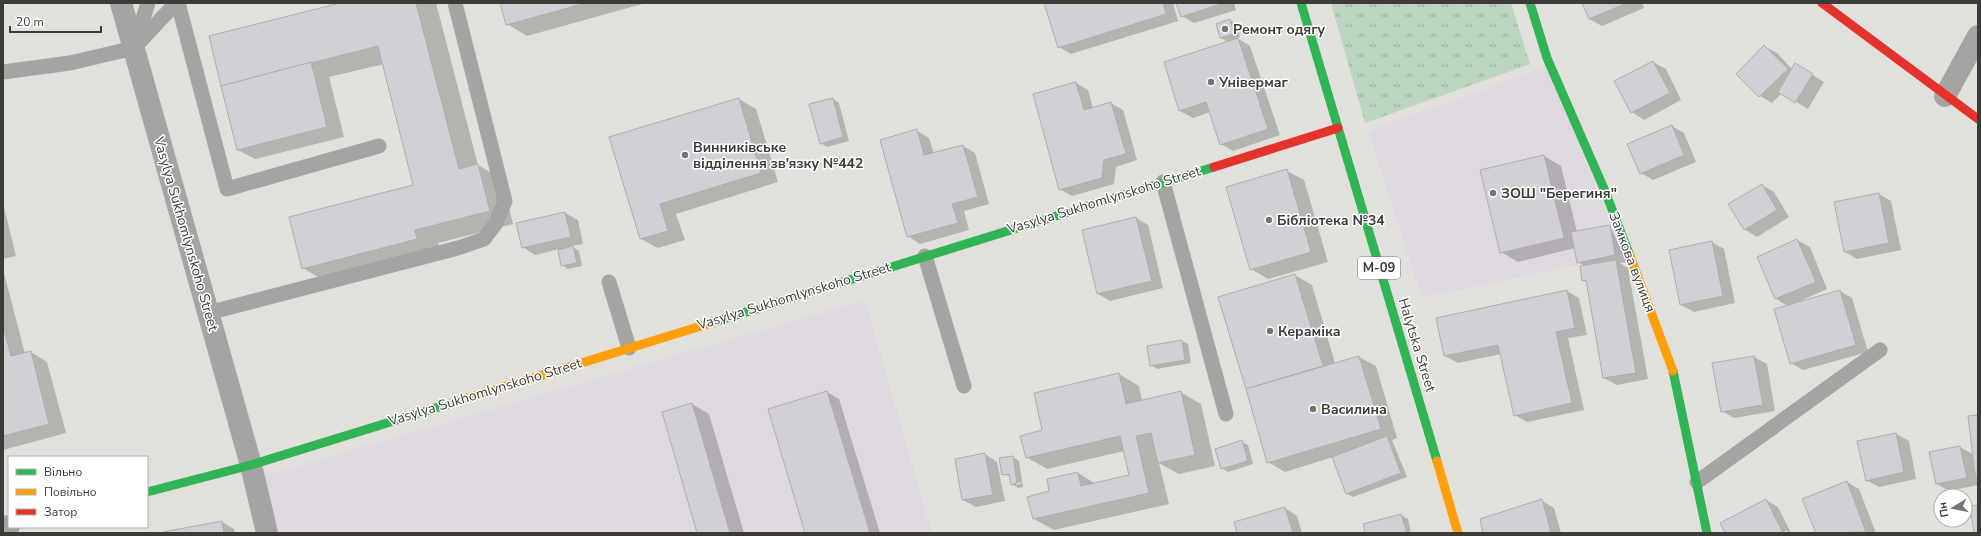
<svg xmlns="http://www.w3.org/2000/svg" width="1981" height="536" viewBox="0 0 1981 536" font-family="'Nunito Sans',sans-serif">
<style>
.education{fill:#e0d8e1}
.park{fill:url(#park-tufts)}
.shadow{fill:#0003;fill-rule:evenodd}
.building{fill:#d3cfd6;stroke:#afaead}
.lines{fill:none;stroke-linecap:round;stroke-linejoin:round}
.lane{stroke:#a6a4a3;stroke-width:15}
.street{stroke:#a6a4a3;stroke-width:22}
.fast{stroke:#30b455;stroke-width:9}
.slow{stroke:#ff9f0a;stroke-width:9}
.jam{stroke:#e5322d;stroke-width:9}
.poi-dot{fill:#777570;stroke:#fff;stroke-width:1.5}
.labels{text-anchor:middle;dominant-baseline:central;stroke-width:3;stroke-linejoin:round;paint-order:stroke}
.shield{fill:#fff;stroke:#777673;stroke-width:1}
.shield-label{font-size:13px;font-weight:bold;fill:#3d3b37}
.poi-label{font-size:14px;font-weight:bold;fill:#3d3b37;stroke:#fff;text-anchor:start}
.street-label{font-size:14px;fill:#3d3b37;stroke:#fff}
</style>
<defs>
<pattern id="park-tufts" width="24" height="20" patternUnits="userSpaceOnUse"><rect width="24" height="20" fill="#bcd6c1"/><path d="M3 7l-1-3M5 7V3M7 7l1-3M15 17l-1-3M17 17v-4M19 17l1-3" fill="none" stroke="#9aaf9e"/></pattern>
</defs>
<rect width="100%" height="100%" fill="#e2e0db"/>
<g class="education">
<polygon points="1547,66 1623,255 1422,298 1368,131"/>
<polygon points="865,300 932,533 276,533 263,476"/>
</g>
<polygon class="park" points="1331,3 1511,3 1530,64 1365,123"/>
<g class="shadow">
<polygon points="344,3 436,3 478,165 502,179 513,224 438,243 441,253 326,282 303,268 415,186 384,64 329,77 344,137 255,159 238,150"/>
<polygon points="501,3 646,3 527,36 507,24"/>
<polygon points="1045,3 1173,3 1178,21 1071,54 1059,47"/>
<polygon points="1177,3 1234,3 1236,10 1194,23 1182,16"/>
<polygon points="1583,3 1642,3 1644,8 1602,26 1589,19"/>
<polygon points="1230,20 1236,24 1240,37 1237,38 1250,46 1280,135 1233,151 1221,144 1210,112 1193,118 1180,111 1165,63 1228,42 1221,38"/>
<polygon points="1764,46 1777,53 1793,70 1808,72 1824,82 1808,109 1782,93 1772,103 1760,96 1737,74"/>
<polygon points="1653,62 1666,69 1681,100 1644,120 1632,112"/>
<polygon points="1076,83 1088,90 1093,108 1111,103 1123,110 1137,160 1116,167 1114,184 1072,196 1060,189"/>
<polygon points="739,99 756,109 778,182 676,214 685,240 658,248 641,239 610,138"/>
<polygon points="833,99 839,103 849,141 827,147 821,143"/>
<polygon points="1672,126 1684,133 1696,162 1653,180 1641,173"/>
<polygon points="917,131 929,138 934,154 963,146 975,153 989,204 964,211 969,230 920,244 908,236"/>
<polygon points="1544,156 1561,166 1577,232 1610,226 1627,262 1620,263 1628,268 1648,379 1617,385 1604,378 1587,282 1583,280 1585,266 1578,262 1575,248 1518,262 1501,252 1481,171"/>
<polygon points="1287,171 1304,180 1328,262 1268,279 1251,269"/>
<polygon points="1762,185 1774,192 1789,217 1757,237 1744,229"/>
<polygon points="1879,194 1891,201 1901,250 1857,259 1845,252"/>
<polygon points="3,203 16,256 3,259"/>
<polygon points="565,213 578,220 583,244 571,246 579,251 582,266 568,269 562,265 559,249 535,255 523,247 517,223"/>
<polygon points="1136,218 1148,225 1163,288 1110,301 1098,294 1083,231"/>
<polygon points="1797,240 1810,247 1827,289 1800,301 1801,302 1840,291 1852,298 1868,352 1803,370 1791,363 1788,306 1776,299 1758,257"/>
<polygon points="1711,242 1724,249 1735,303 1694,312 1681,305"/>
<polygon points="3,269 25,354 31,352 47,362 66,433 3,450"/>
<polygon points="1295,275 1312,285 1335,363 1359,357 1376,366 1397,438 1392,440 1407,477 1353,497 1347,494 1333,457 1285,472 1268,462 1219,298"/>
<polygon points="1567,291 1579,298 1587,335 1568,338 1584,410 1527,422 1515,415 1501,354 1458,363 1445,356 1437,319"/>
<polygon points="1182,341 1188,344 1191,363 1157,369 1151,365"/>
<polygon points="1754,357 1767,364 1775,411 1734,418 1722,411 1713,364"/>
<polygon points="1119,374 1139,386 1142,401 1180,392 1201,404 1215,466 1179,474 1159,463 1169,504 1054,530 1034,519 1051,492 1078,473 1096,484 1130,476 1124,451 1047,469 1026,457 1043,431"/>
<polygon points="827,392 839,399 880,533 806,533"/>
<polygon points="692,404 709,414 744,533 698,533"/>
<polygon points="1978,416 1978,474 1976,473 1978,485 1949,491 1937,484 1960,447 1974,455"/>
<polygon points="1896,434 1909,441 1916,479 1879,487 1866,480 1858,442"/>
<polygon points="1242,442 1248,445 1253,464 1228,472 1222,468"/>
<polygon points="985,454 997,462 1005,501 976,507 963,500"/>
<path d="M1013,457l6,4 4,26 -5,1 -6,-4 -1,-7 -8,-3zM1022,482v1l-6,2v-2z"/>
<polygon points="1847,482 1859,489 1876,533 1817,533 1803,499"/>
<polygon points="1766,500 1778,507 1791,533 1786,533 1788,532 1787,530 1782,533 1726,533"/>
<polygon points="1542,501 1554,508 1561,533 1484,533"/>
<polygon points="1285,508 1297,516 1302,533 1238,533"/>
<polygon points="1401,515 1408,519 1411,533 1366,533"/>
<polygon points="222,522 234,529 235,533 164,533"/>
</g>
<g class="building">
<polygon points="340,3 416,3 459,169 478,164 490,211 415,230 417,239 302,269 289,217 413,185 378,46 221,86 209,36"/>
<polygon points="500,3 586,3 506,25"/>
<polygon points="1044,3 1163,3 1166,14 1058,48"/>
<polygon points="1176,3 1224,3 1181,17"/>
<polygon points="1582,3 1627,3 1589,19"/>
<polygon points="1230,19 1234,34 1220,38 1216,24"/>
<polygon points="1238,38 1268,129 1220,145 1206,102 1179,111 1164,62"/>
<polygon points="1764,45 1788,69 1759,97 1736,74"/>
<polygon points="1653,61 1670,93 1631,113 1614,81"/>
<polygon points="311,62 327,127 237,150 221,86"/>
<polygon points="1795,63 1813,74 1795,103 1778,92"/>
<polygon points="1076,82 1084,110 1111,102 1126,154 1104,160 1102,178 1059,190 1033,94"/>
<polygon points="739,98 761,173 660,204 668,231 640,239 609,137"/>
<polygon points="833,98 843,137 820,144 809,104"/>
<polygon points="1672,125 1684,155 1640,174 1627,144"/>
<polygon points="917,129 924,155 963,145 978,197 952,204 958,223 907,237 880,140"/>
<polygon points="1544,155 1564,238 1500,253 1480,170"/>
<polygon points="1287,169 1311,252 1250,270 1226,187"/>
<polygon points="1762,184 1777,210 1744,230 1728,204"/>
<polygon points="1879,193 1889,243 1844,252 1834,202"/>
<polygon points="565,212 571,237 522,248 516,223"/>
<polygon points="1136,217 1152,281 1097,294 1082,230"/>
<polygon points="1610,225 1615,255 1577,263 1571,232"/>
<polygon points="1797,239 1816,282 1775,299 1757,257"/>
<polygon points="1712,241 1723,296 1680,305 1669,250"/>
<polygon points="573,246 577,263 561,266 558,250"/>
<polygon points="1616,260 1636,373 1603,378 1586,280 1582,281 1580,266"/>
<polygon points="1295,274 1323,366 1246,389 1218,297"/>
<polygon points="1567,290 1575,328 1556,332 1572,403 1514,416 1498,345 1444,356 1436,318"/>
<polygon points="1840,290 1856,345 1790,364 1774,309"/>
<polygon points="3,325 11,356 31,351 49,424 3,436"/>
<polygon points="1182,340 1185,360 1150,366 1147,346"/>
<polygon points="1359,356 1381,429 1267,463 1246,389"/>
<polygon points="1754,356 1763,405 1721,412 1712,363"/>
<polygon points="1119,373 1126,404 1181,391 1195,455 1158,463 1151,433 1136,436 1149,493 1033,519 1027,497 1049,491 1047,479 1078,472 1081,486 1129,475 1120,436 1026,458 1020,436 1042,430 1034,393"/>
<polygon points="827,391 870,533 805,533 768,409"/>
<polygon points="692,403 730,533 697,533 662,412"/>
<polygon points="1978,415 1978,474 1975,474 1968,416"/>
<polygon points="1896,433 1904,472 1866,481 1857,441"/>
<polygon points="1387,436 1401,473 1346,494 1332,457"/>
<polygon points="1242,440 1248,461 1221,469 1215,449"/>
<polygon points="1960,446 1967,478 1936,484 1929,452"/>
<polygon points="985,453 993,495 962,500 955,459"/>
<polygon points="1013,456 1017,483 1011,485 1009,474 1002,475 999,458"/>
<polygon points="1847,481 1866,532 1816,533 1802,499"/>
<polygon points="1542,499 1551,533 1483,533 1480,519"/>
<polygon points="1766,499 1783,533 1725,533 1720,523"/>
<polygon points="1978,505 1978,533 1974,533 1970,506"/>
<polygon points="1285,507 1293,533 1237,533 1234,522"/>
<polygon points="1401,514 1407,533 1365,533 1363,524"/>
<polygon points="222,521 224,533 163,533 163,532"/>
</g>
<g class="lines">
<g class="lane">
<polyline points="178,3 227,189 379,146"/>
<polyline points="135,44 148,3"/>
<polyline points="3,72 70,63 134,48 176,3"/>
<polyline points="1163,182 1226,414"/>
<polyline points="925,256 964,386"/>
<polyline points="609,282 629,348"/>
<polyline points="208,313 458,248 484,239 496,223 505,201 455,3"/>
<polyline points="1697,482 1880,350"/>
</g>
<g class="street">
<polyline points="121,3 251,465 267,533"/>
<polyline points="1945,96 1978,36"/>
<polyline points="3,528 9,526"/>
</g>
<g class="fast">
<polyline points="1301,3 1437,461"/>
<polyline points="1530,3 1547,58 1605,191 1630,256"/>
<polyline points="714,322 1214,167"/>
<polyline points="1673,371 1707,533"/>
<polyline points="147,492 251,465 452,403"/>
</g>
<g class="slow">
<polyline points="1630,256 1673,371"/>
<polyline points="452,403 714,322"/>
<polyline points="1437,461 1458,533"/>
</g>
<g class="jam">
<polyline points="1822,3 1978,119"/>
<polyline points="1214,167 1338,128"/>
</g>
</g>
<g class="poi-dot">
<circle cx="1225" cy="29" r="4"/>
<circle cx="1211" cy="82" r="4"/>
<circle cx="685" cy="155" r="4"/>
<circle cx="1493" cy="193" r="4"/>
<circle cx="1269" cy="220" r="4"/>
<circle cx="1270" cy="331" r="4"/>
<circle cx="1313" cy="409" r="4"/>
</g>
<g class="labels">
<rect class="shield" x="1358" y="257" width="42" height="22" rx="3"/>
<g class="shield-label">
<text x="1379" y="268">М-09</text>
</g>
<g class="poi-label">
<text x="1233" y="29">Ремонт одягу</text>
<text x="1219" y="82">Універмаг</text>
<text x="693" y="147">Винниківське<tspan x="693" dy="16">відділення зв'язку №442</tspan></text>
<text x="1501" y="193">ЗОШ "Берегиня"</text>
<text x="1277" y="220">Бібліотека №34</text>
<text x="1278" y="331">Кераміка</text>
<text x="1321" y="409">Василина</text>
</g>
<g class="street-label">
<text transform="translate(1104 200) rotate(-17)">Vasylya Sukhomlynskoho Street</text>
<text transform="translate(186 234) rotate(74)">Vasylya Sukhomlynskoho Street</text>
<text transform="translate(1632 262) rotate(69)">Замкова вулиця</text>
<text transform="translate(794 296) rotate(-17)">Vasylya Sukhomlynskoho Street</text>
<text transform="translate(1417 345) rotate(73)">Halytska Street</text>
<text transform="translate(485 392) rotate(-17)">Vasylya Sukhomlynskoho Street</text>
</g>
</g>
<rect width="1981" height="536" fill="none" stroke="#3d3b37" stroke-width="8"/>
<rect x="8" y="456" width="140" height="72" fill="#ffffff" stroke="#b1b1af"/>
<rect x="16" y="469" width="20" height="6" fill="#30b455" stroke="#b1b1af"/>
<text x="44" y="476" font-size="12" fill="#3d3b37">Вільно</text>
<rect x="16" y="489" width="20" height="6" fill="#ff9f0a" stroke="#b1b1af"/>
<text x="44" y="496" font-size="12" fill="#3d3b37">Повільно</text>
<rect x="16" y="509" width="20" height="6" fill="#e5322d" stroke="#b1b1af"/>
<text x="44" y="516" font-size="12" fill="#3d3b37">Затор</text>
<g transform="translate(1953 508) rotate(260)"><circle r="19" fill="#ffffff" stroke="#b1b1af"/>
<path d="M0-3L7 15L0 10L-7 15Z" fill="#777570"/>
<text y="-6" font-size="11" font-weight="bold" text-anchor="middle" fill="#3d3b37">Пн</text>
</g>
<path d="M10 26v6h91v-6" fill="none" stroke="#3d3b37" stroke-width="2"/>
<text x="16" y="26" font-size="12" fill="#3d3b37" stroke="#ffffff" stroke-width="3" paint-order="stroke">20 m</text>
</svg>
